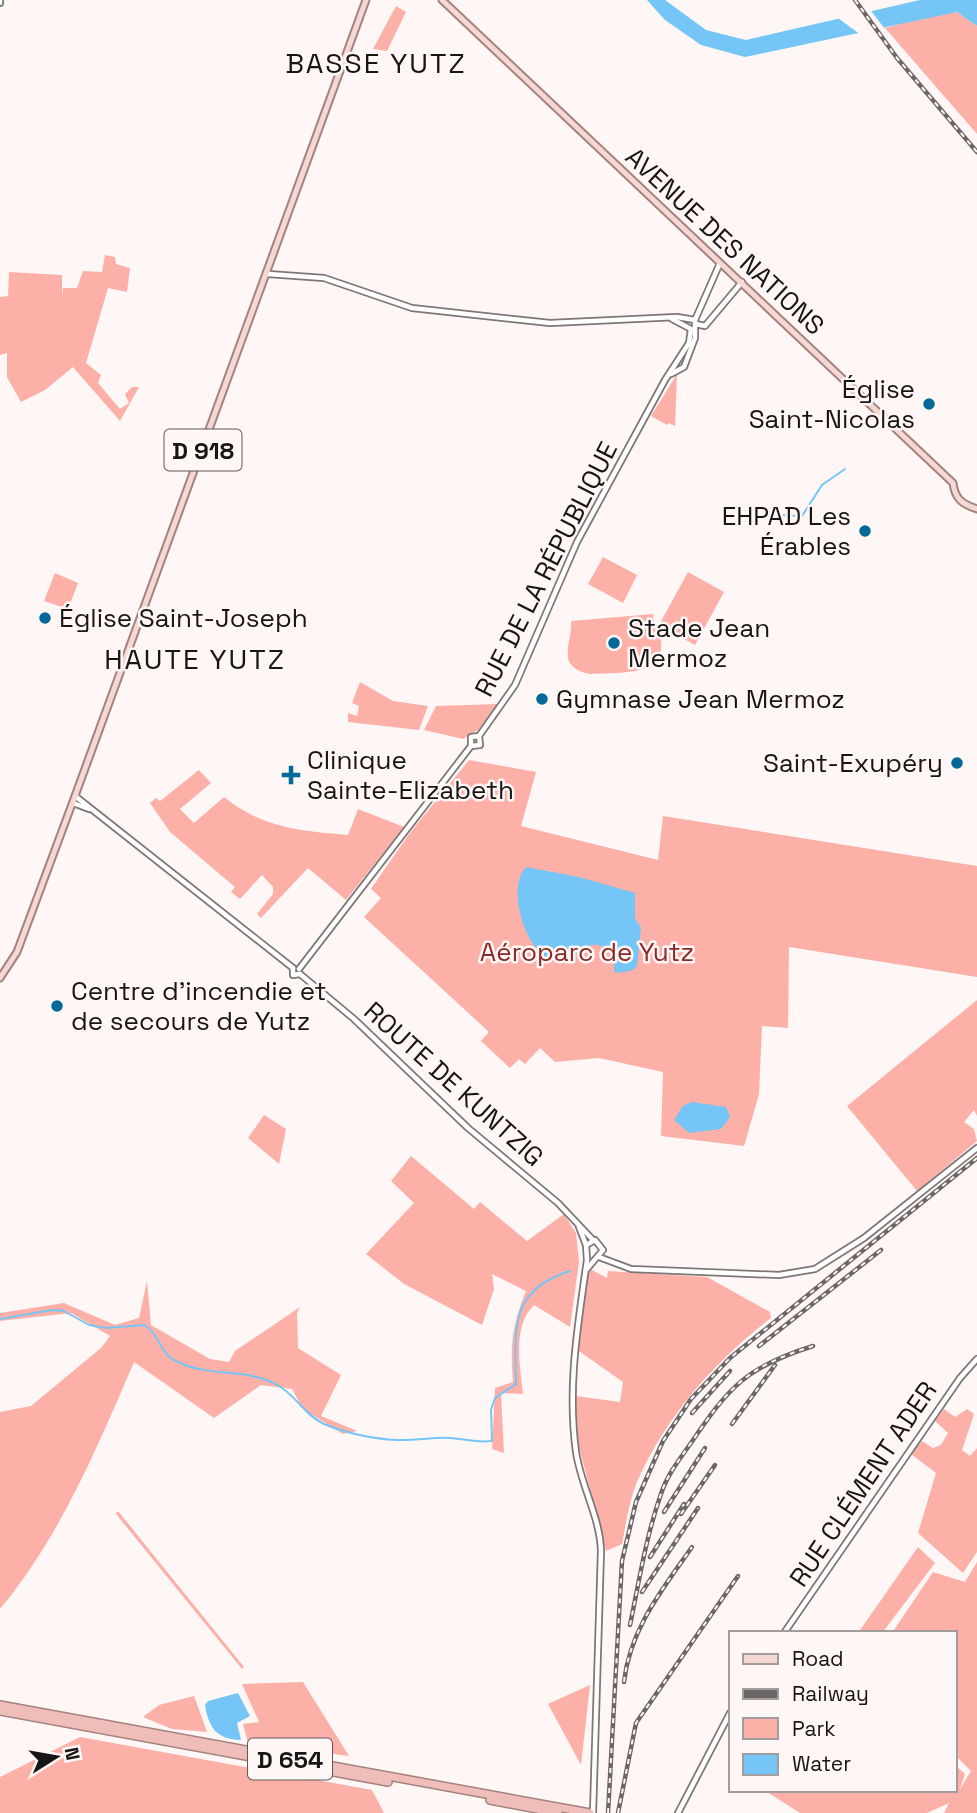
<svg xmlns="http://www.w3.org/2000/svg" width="977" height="1813" viewBox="0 0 977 1813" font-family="'Space Grotesk',sans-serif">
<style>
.green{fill:#fdb0a8}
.water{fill:#75c5f6}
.pier{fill:#fef7f6}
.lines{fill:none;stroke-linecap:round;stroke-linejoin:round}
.stream{stroke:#75c5f6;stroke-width:2}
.minor-casing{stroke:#7d7776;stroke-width:8}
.major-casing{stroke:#a4837f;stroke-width:9}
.highway-casing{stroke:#a4837f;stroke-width:10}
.minor{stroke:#fff;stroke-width:4.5}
.major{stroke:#f5d8d4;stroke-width:5}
.highway{stroke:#efbeb8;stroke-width:7}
.rail-casing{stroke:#6b6766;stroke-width:4.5}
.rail{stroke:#fef7f6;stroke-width:2;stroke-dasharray:5;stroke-linecap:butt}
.poi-dot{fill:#036997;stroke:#fef7f6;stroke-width:2.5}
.labels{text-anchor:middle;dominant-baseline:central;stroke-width:5;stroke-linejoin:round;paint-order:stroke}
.shield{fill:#fef7f6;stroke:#5d5958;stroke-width:2}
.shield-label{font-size:24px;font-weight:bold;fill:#181515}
.street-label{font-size:26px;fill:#181515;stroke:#fef7f6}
.poi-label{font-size:26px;fill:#181515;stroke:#fef7f6;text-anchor:start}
.park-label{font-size:26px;fill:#8d2926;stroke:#fef7f6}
.neighbourhood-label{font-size:28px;letter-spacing:2px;fill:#181515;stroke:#fef7f6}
</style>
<rect width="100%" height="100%" fill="#fef7f6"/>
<g class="green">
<polygon points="396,6 406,12 387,51 373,49"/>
<polygon points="957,12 977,26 977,134 885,28 930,16"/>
<polygon points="105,255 115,257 116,264 130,268 127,292 108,288 86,363 101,375 98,383 120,409 129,403 125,394 132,387 139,387 120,421 73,367 45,390 21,402 7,377 7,353 0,355 0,297 8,296 9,272 62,275 62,296 63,288 77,288 83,271 102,272"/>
<polygon points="677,374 675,426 669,423 667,425 651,416"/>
<polygon points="603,557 637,575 623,603 588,584"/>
<polygon points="688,572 724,592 695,645 659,625"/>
<polygon points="55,573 78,583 68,609 44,601"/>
<path d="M653,614c0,11 7,17 8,27 4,37 -47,31 -71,33 -36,-7 -17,-32 -19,-53z"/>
<polygon points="360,682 393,701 428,706 419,730 348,722 348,713 357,716 359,706 352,703"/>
<polygon points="498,704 478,730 463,739 424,730 436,706"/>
<polygon points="469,760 536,772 521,826 658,860 663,816 977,866 977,977 789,947 788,1028 762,1026 759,1094 744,1146 661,1136 663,1072 599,1058 555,1062 540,1048 525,1064 519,1059 510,1068 481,1041 489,1032 364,917 381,898 371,889 409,834"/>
<path d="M199,770l12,13 -31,26 14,14 30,-26c38,31 77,34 124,38l10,-26 46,18 -58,73 -38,-32 -47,50 -4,-4 16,-20v-7l-11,-12 -22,24 -9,-7 4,-5 -65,-55 -20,-29 6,-5 4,3z"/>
<polygon points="977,1000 977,1116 974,1110 964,1122 974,1129 977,1141 917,1191 847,1106"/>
<polygon points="264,1115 286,1129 279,1164 248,1138"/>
<path d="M411,1156l63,53 6,-7 47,39 37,-27 12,19 3,29 -9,65 -36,-22c-22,21 -14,61 -11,89l-22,-1 3,60 -12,-4 3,-61 18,-6c-3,-38 -1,-56 13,-91l-34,-17 2,15 -12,36 -78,-41 -38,-30 48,-51 -23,-22z"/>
<path d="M590,1269l17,9 1,-7 99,6 63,35 1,6c-56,43 -105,98 -134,164 -8,19 -11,42 -15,62l-16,7 -28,-108 -2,-47 44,6 3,-20 -47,-33 9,-64z"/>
<path d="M147,1281l4,44 59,34 19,3 6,-11 65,-44 -3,6 1,35 43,27 -20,41 36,15 -14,3 -40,-25 -11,-20 -31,-4 -47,33 -80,-56c-37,86 -74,175 -134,247v-197l31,-6 70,-58 9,-12 -39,-23 -71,8v-8l64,-10 51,22 24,-7z"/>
<polygon points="944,1409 955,1417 967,1409 974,1414 962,1450 970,1456 977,1448 977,1552 963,1573 918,1533 936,1473 911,1454 922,1441 933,1448 941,1445 948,1433 935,1421"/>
<polygon points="118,1511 244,1667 242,1669 116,1514"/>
<polygon points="918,1547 935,1563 882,1633 858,1633"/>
<polygon points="977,1562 977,1813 944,1813 949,1803 927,1813 800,1813 764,1790 954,1790 954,1764 965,1774 960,1789 971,1771 954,1754 954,1633 892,1633 933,1572 965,1582"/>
<polygon points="303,1682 349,1756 248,1743 243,1724 259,1722 242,1684"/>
<polygon points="590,1685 581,1765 548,1704"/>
<polygon points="194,1696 207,1732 172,1729 143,1717 159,1705"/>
<polygon points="80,1737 372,1790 384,1813 0,1813 0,1777"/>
</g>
<g class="water">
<polygon points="647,0 665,0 706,30 746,40 920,0 977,0 977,26 957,12 745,57 701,45 665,20"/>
<path d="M526,867l53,10 56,16v25l6,10 -4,38 -6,5 -16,2c-2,-7 1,-15 -5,-21 -15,-16 -34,-3 -42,12 -12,-2 -21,-4 -30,-14 -16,-16 -30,-65 -12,-83z"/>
<polygon points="692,1102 726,1107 730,1117 721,1129 689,1133 674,1120 683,1106"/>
<path d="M238,1693l12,23 -13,7 4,17c-24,-1 -32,-11 -36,-35l3,-4z"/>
</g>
<polygon class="pier" points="871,11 885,29 861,35 838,18"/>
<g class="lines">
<g class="stream">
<polyline points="778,515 802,516 822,485 845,469"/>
<path d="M0,1319l52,-9 12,1 25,14 17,3 39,-3c17,12 13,29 35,38 31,14 70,5 99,23 16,9 27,30 45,38 21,9 50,15 73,16 17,1 35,-3 53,-2 16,1 26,5 42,3l-1,-31 4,-12 21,-14c-1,-56 -7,-94 54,-113"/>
</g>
<defs>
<g id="minor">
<polyline points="0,3 0,0"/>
<polyline points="268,274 324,278 412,308 550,323 677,317 695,320"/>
<polyline points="672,319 691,329"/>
<polyline points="696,324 705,326 742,282"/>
<polyline points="671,374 684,367 695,338 695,320 720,263"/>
<polyline points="479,736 515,685 577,542 665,380 689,343 691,329"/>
<polyline points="471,746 480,745 479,736"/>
<polyline points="471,746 471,737 479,736"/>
<polyline points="75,796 293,968"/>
<polyline points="73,803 89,809"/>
<polyline points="293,968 293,975 300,974"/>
<polyline points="299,969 471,746"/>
<polyline points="300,974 354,1019 468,1128 558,1203 593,1240"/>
<path d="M579,1227l7,18 1,15c-9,65 -20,126 -11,192 5,34 24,65 25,99l-8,262"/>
<polyline points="586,1245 595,1240 603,1250 586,1270"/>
<polyline points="599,1257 631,1269 779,1275 815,1269 864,1238 977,1148"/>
<polyline points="784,1633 960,1378 977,1359"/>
<polyline points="678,1813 730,1713"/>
</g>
<g id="major">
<path d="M442,0l511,483c2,16 9,21 24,26"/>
<polyline points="0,978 17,952 75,796 366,0"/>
</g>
<g id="highway">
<polyline points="0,1705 590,1813"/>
<polyline points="0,1711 388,1782"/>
<polyline points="490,1800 558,1813"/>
</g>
</defs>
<use href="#minor" class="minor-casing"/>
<use href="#major" class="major-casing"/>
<use href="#highway" class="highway-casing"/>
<use href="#minor" class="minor"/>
<use href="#major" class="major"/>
<use href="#highway" class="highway"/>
<defs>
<g id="rail">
<polyline points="855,0 897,58 977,152"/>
<polyline points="759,1346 881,1250"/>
<polyline points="692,1413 730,1371"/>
<polyline points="732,1424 775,1365"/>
<polyline points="664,1512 705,1448"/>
<polyline points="681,1514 715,1465"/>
<polyline points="650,1557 684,1504"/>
<polyline points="642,1592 698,1508"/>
<path d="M630,1625c9,-43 16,-89 31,-131 6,-19 18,-34 30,-51 38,-56 55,-76 122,-97"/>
<path d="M624,1682c6,-53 38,-92 68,-135"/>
<polyline points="608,1813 622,1561 636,1502 663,1441 691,1399 730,1358 977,1158"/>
<polyline points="618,1813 636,1723 738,1576"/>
</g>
</defs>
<use href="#rail" class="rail-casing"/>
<use href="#rail" class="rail"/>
</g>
<g class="poi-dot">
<circle cx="929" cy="404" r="7"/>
<circle cx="865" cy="531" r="7"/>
<circle cx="45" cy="618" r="7"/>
<circle cx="614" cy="643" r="7"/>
<circle cx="542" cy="699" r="7"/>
<circle cx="957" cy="763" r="7"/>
<path d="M287.5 764.5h7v7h7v7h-7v7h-7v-7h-7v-7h7z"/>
<circle cx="57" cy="1006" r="7"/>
</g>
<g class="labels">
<g class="shield">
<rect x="164.5" y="429.5" width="77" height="41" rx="5"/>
<rect x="248" y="1738.5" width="84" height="41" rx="5"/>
</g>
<g class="shield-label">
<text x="203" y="450">D 918</text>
<text x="290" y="1759">D 654</text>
</g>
<g class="street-label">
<text transform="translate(725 241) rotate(43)">AVENUE DES NATIONS</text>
<text transform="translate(546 569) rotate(-63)">RUE DE LA RÉPUBLIQUE</text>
<text transform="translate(454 1084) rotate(42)">ROUTE DE KUNTZIG</text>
<text transform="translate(863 1484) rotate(-56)">RUE CLÉMENT ADER</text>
</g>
<g class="poi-label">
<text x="915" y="389" text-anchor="end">Église<tspan x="915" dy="30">Saint-Nicolas</tspan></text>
<text x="851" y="516" text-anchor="end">EHPAD Les<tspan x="851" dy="30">Érables</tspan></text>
<text x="59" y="618">Église Saint-Joseph</text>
<text x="628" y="628">Stade Jean<tspan x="628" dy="30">Mermoz</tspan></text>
<text x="556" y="699">Gymnase Jean Mermoz</text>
<text x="307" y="760">Clinique<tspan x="307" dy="30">Sainte-Elizabeth</tspan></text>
<text x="943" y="763" text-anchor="end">Saint-Exupéry</text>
<text x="71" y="991">Centre d’incendie et<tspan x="71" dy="30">de secours de Yutz</tspan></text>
</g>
<g class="park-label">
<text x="587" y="952">Aéroparc de Yutz</text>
</g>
<g class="neighbourhood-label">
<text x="376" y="63">BASSE YUTZ</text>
<text x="195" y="659">HAUTE YUTZ</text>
</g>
</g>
<rect x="729" y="1631" width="228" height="161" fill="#fef7f6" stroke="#a29d9c" stroke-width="2"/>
<rect x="743" y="1654" width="35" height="10" fill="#f5d8d4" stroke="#a29d9c" stroke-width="2"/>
<text x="792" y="1666" font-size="21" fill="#181515">Road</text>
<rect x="743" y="1689" width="35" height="10" fill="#6b6766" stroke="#a29d9c" stroke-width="2"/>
<text x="792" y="1701" font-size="21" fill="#181515">Railway</text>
<rect x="743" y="1718" width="35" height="21" fill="#fdb0a8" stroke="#a29d9c" stroke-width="2"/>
<text x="792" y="1736" font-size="21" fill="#181515">Park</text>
<rect x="743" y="1754" width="35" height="21" fill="#75c5f6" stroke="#a29d9c" stroke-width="2"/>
<text x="792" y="1771" font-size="21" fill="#181515">Water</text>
<g transform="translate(56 1757) rotate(79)" stroke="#fef7f6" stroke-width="5" paint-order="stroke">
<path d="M0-5L12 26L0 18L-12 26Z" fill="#181515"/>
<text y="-10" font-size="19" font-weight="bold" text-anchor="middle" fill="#181515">N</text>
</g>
</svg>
